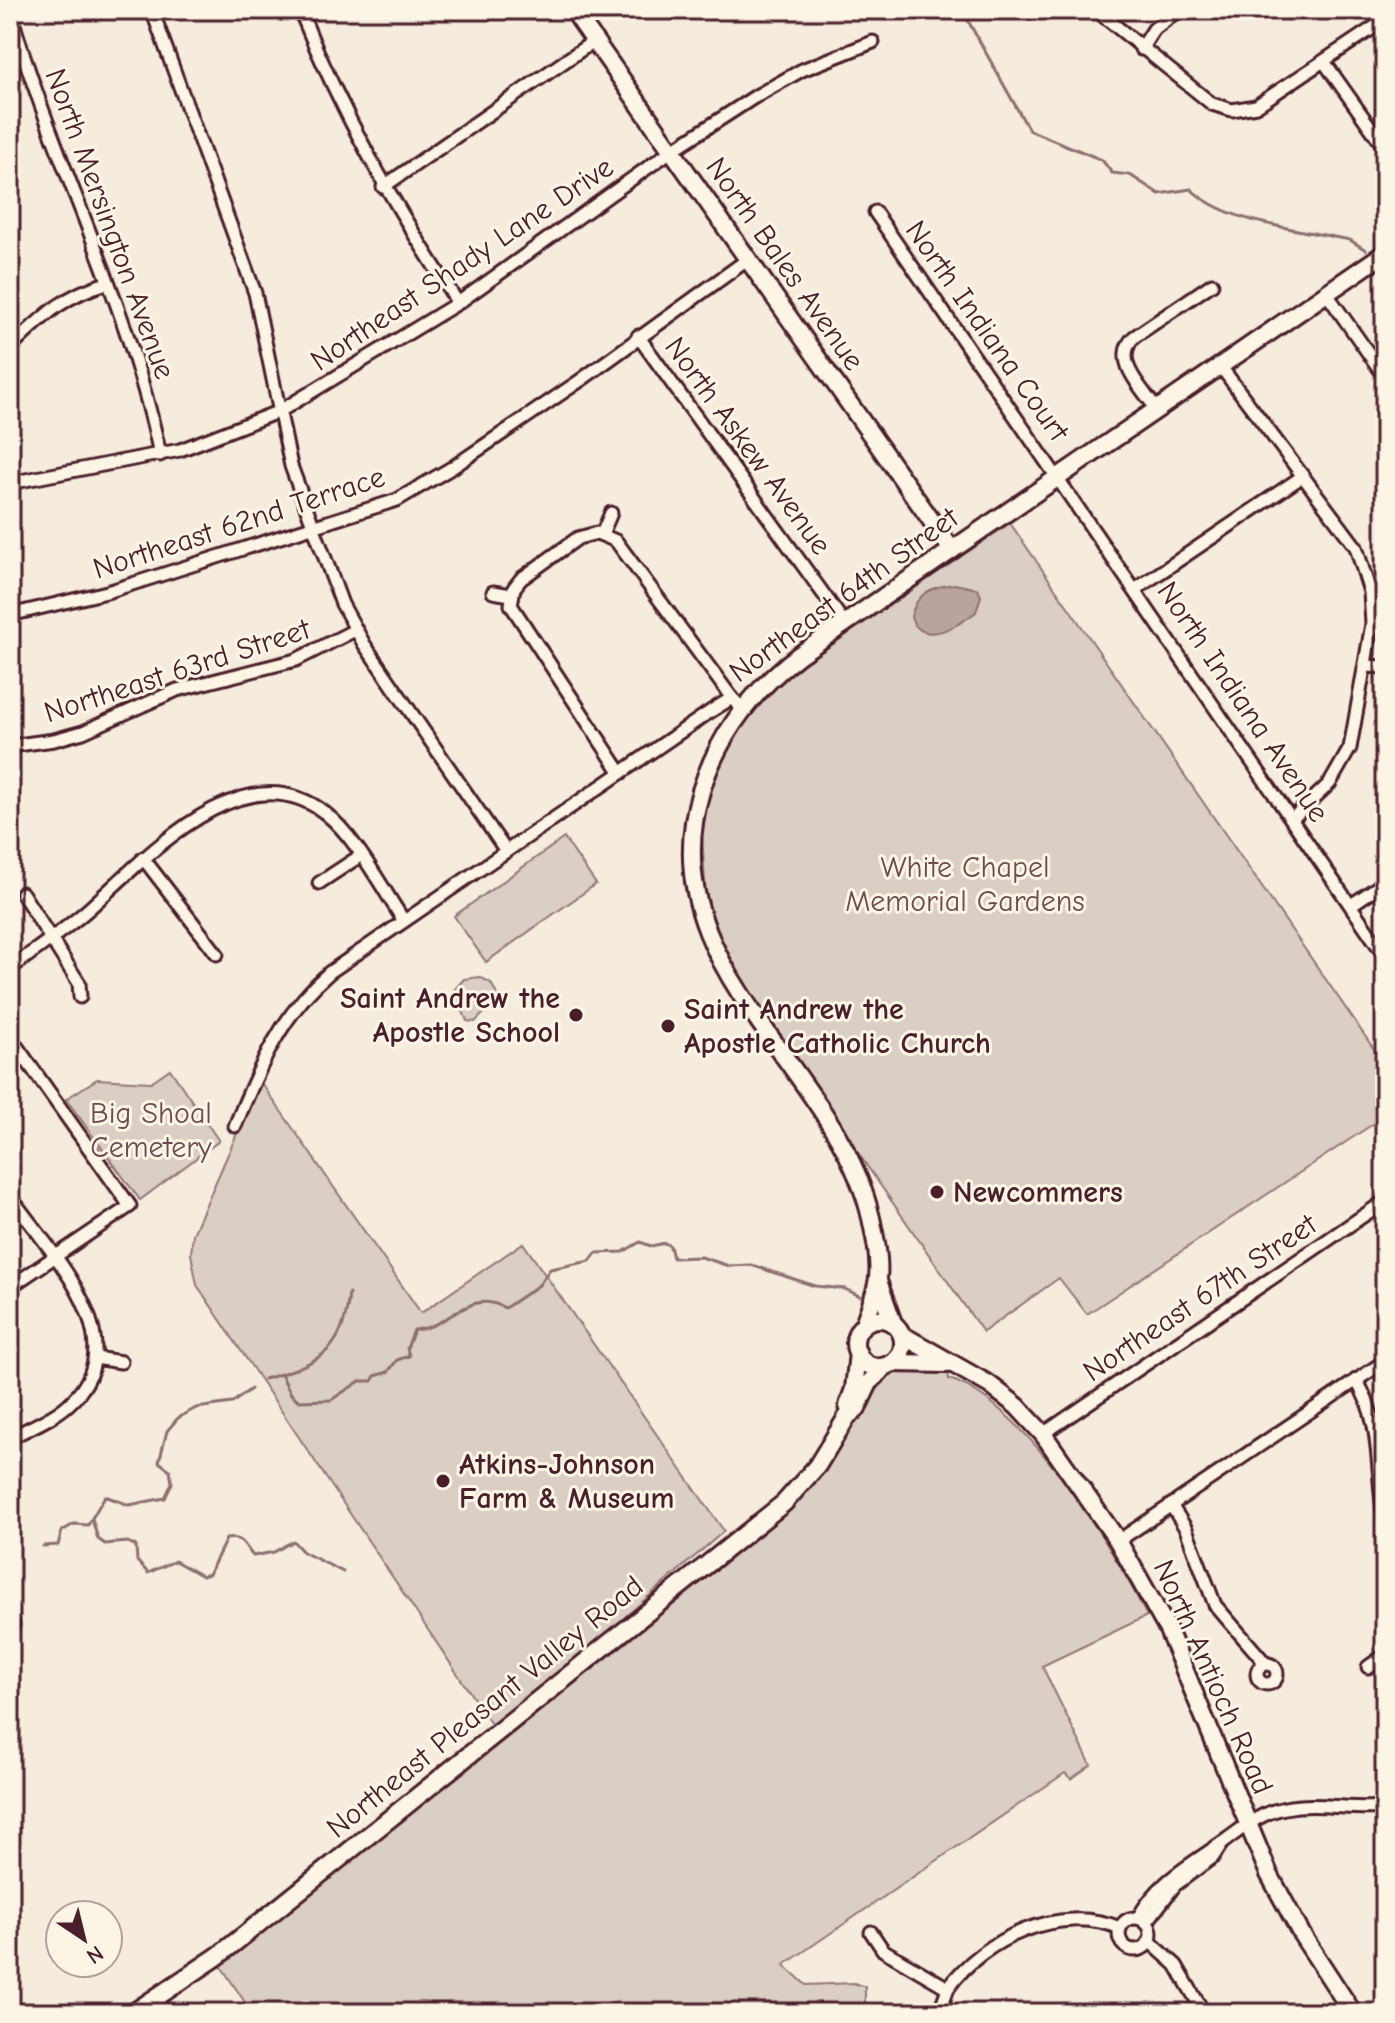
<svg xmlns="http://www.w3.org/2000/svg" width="1395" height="2023" viewBox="0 0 1395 2023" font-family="'Comic Neue',sans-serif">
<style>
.green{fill:#dbcec4;stroke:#927678;stroke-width:2}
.water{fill:#b8a39e;stroke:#8c6e70;stroke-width:2}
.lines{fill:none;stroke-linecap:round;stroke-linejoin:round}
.stream{stroke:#8c6e70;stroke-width:3}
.street-casing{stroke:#4a1f2b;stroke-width:17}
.secondary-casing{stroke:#4a1f2b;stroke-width:22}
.street{stroke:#fcf5e5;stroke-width:11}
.secondary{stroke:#fcf5e5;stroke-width:16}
.poi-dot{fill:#4a1f2b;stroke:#fcf5e5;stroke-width:3}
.labels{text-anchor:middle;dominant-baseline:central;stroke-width:6;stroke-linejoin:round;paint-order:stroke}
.street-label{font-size:30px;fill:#4a1f2b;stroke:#fcf5e5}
.park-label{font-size:30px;fill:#6e4b51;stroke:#fcf5e5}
.poi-label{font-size:30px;font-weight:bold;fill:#4a1f2b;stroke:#fcf5e5;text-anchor:start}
</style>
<rect width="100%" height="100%" fill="#f5ecde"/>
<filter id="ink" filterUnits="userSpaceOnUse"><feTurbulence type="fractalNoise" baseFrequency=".0125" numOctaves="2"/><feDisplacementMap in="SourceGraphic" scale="16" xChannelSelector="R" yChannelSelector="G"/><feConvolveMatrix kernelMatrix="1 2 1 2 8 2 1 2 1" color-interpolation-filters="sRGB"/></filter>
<g filter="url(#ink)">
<g class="green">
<polygon points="1010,523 1385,1065 1385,1116 1087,1314 1059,1278 983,1332 756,1007 725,955 706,900 702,833 712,781 736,731 773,685"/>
<polygon points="564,838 596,884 486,962 454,916"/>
<polygon points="480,977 491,983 499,998 475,1022 467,1021 454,990 464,979"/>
<polygon points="170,1069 219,1141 140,1200 66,1099 97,1079 151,1082"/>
<polygon points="260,1081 421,1313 523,1243 724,1531 495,1730 197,1285 191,1254 193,1234"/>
<path d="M901,1369l47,4 1,6c76,23 163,168 198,237l-105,50 49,99 -20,14 -6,-6 -281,192 22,20 48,-2 11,4v26h-613l-31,-47 577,-464 50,-67 31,-54z"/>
</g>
<path class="water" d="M955,584l23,5 3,7 -5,16c-18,14 -54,36 -65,5 5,-24 21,-31 44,-33z"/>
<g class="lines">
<g class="stream">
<path d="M962,10l67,120 73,30 10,13 18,2 29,19 32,-5c35,35 110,40 159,51l16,10"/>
<polyline points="1384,269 1385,270"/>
<path d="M281,1374c45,-14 64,-31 68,-81"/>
<path d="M264,1379l17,-5 10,20 8,7 32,-1 29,-19h12l3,-5 13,-4 9,-12 12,-4 -2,-8 7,-18c34,-1 55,-43 91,-22l34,-23 11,-16 40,-8 6,-8 27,-1 17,-10 11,4 14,-3 5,3 3,12 28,-1 28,9 22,-1 64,21 30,3 21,10"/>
<path d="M92,1519l6,20 7,5 23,-2 8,4 1,15 11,12 27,-12 27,15 7,-2 17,-35c17,-3 17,5 27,17l21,-4 19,-11 10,11 40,20"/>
<polyline points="43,1546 58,1545 62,1531 74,1524 88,1525 105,1496 129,1505 165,1498 172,1483 170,1470 159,1462 167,1431 178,1418 196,1408 232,1403 251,1389"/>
</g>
<defs>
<g id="street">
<polyline points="152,10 255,293 291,466 342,604 364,644 506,851"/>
<path d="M300,10c42,105 96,199 158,293"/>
<polyline points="1096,10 1212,104 1232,110 1256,106 1385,20"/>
<path d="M10,11c43,150 119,291 150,444"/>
<polyline points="1141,49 1154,29 1179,10"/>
<polyline points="1325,63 1385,148"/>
<polyline points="383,187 594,41"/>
<polyline points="875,212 1385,956"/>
<polyline points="1327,294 1385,377"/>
<polyline points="638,336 845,624"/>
<path d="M10,348c33,-31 52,-52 97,-65"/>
<polyline points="1221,367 1356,547 1370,592 1372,624 1350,748 1330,783 1293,818"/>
<path d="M1157,410c-14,-21 -46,-50 -23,-73l78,-53"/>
<polyline points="10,483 180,450 280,411 458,303 671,151 756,96 802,70 873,42"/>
<polyline points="602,534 611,513"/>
<polyline points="1136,589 1303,476"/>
<polyline points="493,592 511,595"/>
<polyline points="10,615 107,592 397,500 453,467 581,380 747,260"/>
<polyline points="1366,666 1385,667"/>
<polyline points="10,746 54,740 83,732 177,690 296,660 355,630"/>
<polyline points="621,773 511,605 514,588 521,579 578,538 597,533 616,541 732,698"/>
<polyline points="143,858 217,954"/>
<polyline points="319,883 360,856"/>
<polyline points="22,893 79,983 80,997"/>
<polyline points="1351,905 1385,882"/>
<path d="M10,969c27,-21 57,-40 82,-63 56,-50 152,-156 233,-93 31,24 57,75 79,108"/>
<polyline points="10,1037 130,1206 10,1287"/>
<path d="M235,1126c24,-58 46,-112 95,-154l381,-261 21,-13 11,11"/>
<path d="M10,1196c38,54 126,141 63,204 -16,17 -42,27 -63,38"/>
<polyline points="95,1358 121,1362"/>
<path d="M1356,1380c28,44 19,92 29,141"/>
<polyline points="1043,1434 1385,1201"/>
<polyline points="1171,1505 1186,1529 1215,1605 1266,1664"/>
<polyline points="1118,1541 1385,1361"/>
<polyline points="10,1627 13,1625"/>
<circle cx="1267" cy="1674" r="10"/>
<polyline points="1368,1667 1385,1655"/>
<path d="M1138,1918c21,-38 54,-54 88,-78 18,-13 36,-28 59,-32 33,-7 67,3 100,-1"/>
<circle cx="1135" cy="1934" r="16"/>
<polyline points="1146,1923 1175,1885 1213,1857 1222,1843"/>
<polyline points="871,1932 883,1950 948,1988 939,2013"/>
<polyline points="1149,1941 1176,1965 1204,2013"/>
<path d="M948,1988c35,-49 111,-85 172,-60"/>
</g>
<g id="secondary">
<polyline points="573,10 952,550"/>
<polyline points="878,1281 893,1323"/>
<circle cx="879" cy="1343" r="24"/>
<path d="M864,1324c5,-15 12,-30 14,-46 2,-20 -3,-41 -7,-60 -35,-154 -223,-251 -170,-427 17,-56 51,-100 98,-136l586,-402"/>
<polyline points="902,1335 990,1385 1017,1406 1043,1434 1118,1541 1168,1630 1269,1874 1302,1935 1353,2013"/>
<polyline points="893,1363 947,1364"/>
<polyline points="848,1406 854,1389 858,1353"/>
<polyline points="133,2013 218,1956 784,1503 817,1466 847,1417 857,1408 869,1383 885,1366"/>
</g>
</defs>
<use href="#street" class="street-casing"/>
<use href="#secondary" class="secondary-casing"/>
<use href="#street" class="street"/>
<use href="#secondary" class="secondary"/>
</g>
</g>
<g class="poi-dot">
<circle cx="576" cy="1015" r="8"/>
<circle cx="668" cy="1026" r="8"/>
<circle cx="937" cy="1192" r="8"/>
<circle cx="443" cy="1481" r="8"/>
</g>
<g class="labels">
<g class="street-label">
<text transform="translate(110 224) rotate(70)">North Mersington Avenue</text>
<text transform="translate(462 264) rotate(-34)">Northeast Shady Lane Drive</text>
<text transform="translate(785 264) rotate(55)">North Bales Avenue</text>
<text transform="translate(987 331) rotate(55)">North Indiana Court</text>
<text transform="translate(748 446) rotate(54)">North Askew Avenue</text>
<text transform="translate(239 523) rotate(-18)">Northeast 62nd Terrace</text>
<text transform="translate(844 595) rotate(-36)">Northeast 64th Street</text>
<text transform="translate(177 671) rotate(-18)">Northeast 63rd Street</text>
<text transform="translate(1243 702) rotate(56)">North Indiana Avenue</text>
<text transform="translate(1200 1298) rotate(-34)">Northeast 67th Street</text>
<text transform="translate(1213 1677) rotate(66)">North Antioch Road</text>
<text transform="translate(485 1707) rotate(-39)">Northeast Pleasant Valley Road</text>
</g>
<g class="park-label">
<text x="965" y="867">White Chapel<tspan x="965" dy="34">Memorial Gardens</tspan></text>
<text x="151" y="1113">Big Shoal<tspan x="151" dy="34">Cemetery</tspan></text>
</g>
<g class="poi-label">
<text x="560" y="998" text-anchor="end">Saint Andrew the<tspan x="560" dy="34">Apostle School</tspan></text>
<text x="684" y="1009">Saint Andrew the<tspan x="684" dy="34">Apostle Catholic Church</tspan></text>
<text x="953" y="1192">Newcommers</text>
<text x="459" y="1464">Atkins-Johnson<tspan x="459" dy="34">Farm &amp; Museum</tspan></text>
</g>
</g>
<rect width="1395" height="2023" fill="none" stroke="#fcf5e5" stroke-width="40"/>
<rect x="20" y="20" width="1355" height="1983" fill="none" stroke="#4a1f2b" stroke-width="3" filter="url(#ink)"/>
<g transform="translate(84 1939) rotate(145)"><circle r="38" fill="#fcf5e5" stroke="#b59f9b" stroke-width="2"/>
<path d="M0-6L14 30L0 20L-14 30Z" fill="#4a1f2b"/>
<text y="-12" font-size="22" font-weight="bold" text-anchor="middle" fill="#4a1f2b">N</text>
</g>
</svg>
